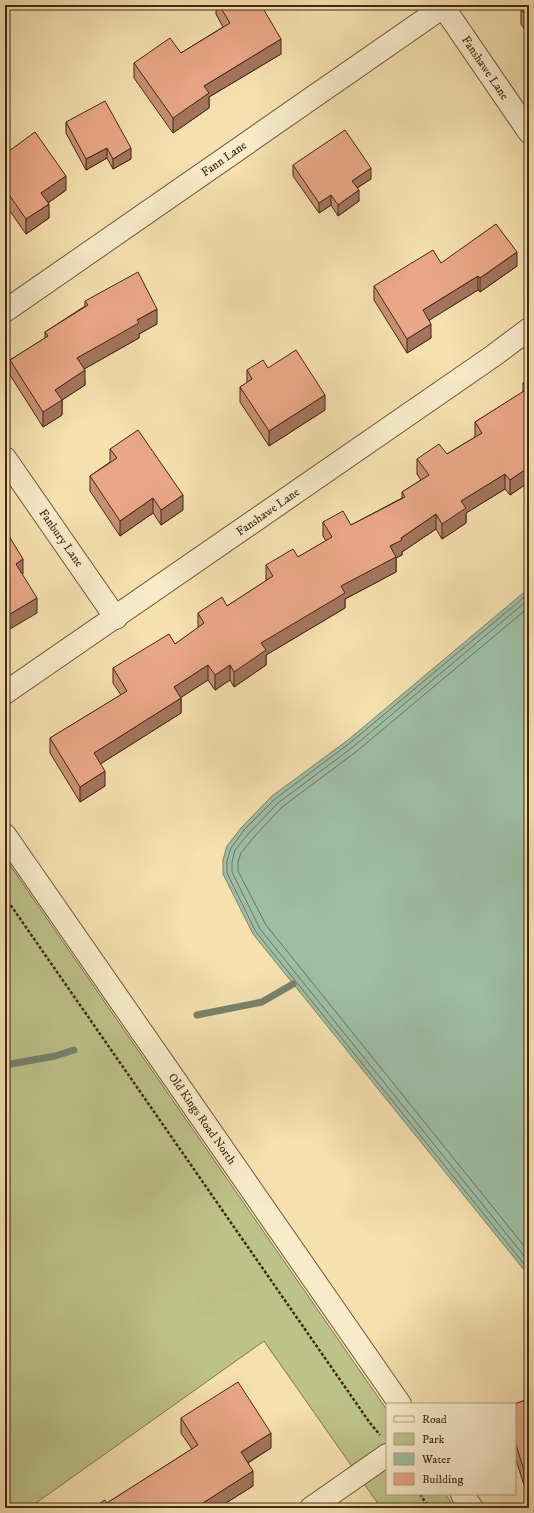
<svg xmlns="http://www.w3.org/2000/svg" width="534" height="1513" viewBox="0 0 534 1513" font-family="'IM FELL DW Pica',serif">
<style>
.green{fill:#bdc289;stroke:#80754e}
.water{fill:#9dbea5;stroke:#79826b}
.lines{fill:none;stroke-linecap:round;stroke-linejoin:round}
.shore{stroke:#70735c;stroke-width:1}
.stream{stroke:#79826b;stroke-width:7}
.minor-casing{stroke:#70563a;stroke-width:24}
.path{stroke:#432814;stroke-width:2.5;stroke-dasharray:3 2;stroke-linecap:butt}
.minor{stroke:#f8ebca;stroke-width:22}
.wall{fill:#c89074;stroke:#432814}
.shaded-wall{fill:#a3755e;stroke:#432814}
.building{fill:#e9a787;stroke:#432814}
.labels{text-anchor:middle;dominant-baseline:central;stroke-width:3.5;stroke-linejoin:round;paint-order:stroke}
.street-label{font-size:12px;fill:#432814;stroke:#f8ebca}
</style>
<rect width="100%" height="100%" fill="#f5e0ae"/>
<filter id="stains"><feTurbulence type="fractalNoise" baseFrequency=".005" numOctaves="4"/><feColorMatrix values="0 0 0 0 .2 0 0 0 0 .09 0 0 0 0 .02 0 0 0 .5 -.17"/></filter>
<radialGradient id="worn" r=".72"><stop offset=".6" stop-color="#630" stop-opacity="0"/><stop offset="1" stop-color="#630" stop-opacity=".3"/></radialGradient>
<polygon class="green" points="5,858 387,1410 387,1494 445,1494 455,1508 381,1508 264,1341 29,1508 5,1508"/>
<polygon class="water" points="529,588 529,1276 253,934 223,874 223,860 227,846 241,828 272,796 348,740"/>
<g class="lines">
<g class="shore">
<polyline points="529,593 350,743 275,799 244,830 231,848 227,861 227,873 256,932 529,1270"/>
<polyline points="529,599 353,747 278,803 248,834 235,850 232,862 232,872 260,929 529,1262"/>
<polyline points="529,607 357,751 282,807 253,838 241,853 238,862 238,871 266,925 529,1252"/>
</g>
<g class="stream">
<polyline points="197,1015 262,1002 293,984"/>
<polyline points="5,1065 55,1056 74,1050"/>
</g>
<defs>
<g id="minor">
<polyline points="442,5 529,132"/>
<polyline points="5,311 443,7"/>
<polyline points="5,458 116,618"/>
<polyline points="5,693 493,356 529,329"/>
<polyline points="5,835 400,1404"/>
<polyline points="462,1494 472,1508"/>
<polyline points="311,1508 387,1455"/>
</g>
</defs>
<use href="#minor" class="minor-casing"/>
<g class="path">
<polyline points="5,897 370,1423 380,1435"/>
<polyline points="420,1494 429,1508"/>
</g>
<use href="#minor" class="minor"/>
</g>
<g class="wall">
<polygon points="216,5 261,5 281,54 209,97 209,108 173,133 134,78 134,63 181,53 223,27 216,14"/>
<polygon points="529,5 529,36 521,24 521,9"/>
<polygon points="66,122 131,159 113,169 107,158 86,170 66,133"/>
<polygon points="5,154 66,190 48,203 49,218 26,234 5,204"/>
<polygon points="293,165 371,179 357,188 359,201 338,216 331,205 319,213 293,176"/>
<polygon points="441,263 517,266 480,292 478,290 429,320 431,338 407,353 374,300 374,286"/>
<polygon points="85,301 157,324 139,334 139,338 84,369 85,385 62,400 62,415 43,427 10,375 10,360 45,338 45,332 85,306"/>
<polygon points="268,368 325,410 269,446 240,402 240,387 247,383 247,370"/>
<polygon points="529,378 529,482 510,495 505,489 466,513 466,523 442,539 436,529 402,552 402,555 396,558 396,572 345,599 345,608 266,655 266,665 234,687 230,680 215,690 208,680 181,697 181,713 100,764 105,786 80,802 50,753 50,738 121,695 113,683 113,668 175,644 198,628 198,613 227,606 266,581 266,565 298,557 326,541 323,536 323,522 351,525 402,498 402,492 421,480 417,474 417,459 447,454 475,437 475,422 523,392 523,383"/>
<polygon points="110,449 183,510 161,525 153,513 120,536 90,491 90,476 110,462"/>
<polygon points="529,1399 529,1483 524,1485 515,1457 515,1404"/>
<polygon points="181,1418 271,1448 248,1463 253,1486 218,1508 92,1508 107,1503 192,1449 181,1433"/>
</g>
<g class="shaded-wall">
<polygon points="281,39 281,54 209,97 209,108 173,133 173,118 204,86"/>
<polygon points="107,148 107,158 86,170 86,159"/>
<polygon points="131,148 131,159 113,169 113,159"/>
<polygon points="371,168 371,179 352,191 352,181"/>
<polygon points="66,176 66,190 41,208 41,193"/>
<polygon points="359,190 359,201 338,216 338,205"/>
<polygon points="331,195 331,205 319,213 319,203"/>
<polygon points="49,204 49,218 26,234 26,219"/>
<polygon points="517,252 517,266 480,292 480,278"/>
<polygon points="478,276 478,290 423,324 423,310"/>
<polygon points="157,309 157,324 139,334 139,338 77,373 77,358 137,320"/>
<polygon points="431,324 431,338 407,353 407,339"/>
<polygon points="85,370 85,385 62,400 62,415 43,427 43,412 55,390"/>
<polygon points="325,395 325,410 269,446 269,431"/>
<polygon points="529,467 529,482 510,495 510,480"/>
<polygon points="505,474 505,489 466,513 466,523 442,539 442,524 461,501"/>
<polygon points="183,495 183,510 161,525 161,510"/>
<polygon points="153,498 153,513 120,536 120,521"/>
<polygon points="436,514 436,529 402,552 402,555 396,558 396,572 345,599 345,608 266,655 266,665 234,687 234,672 261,643 341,586 401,538"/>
<polygon points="23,559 23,574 16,579 16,564"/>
<polygon points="37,598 37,613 5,632 5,617"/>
<polygon points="208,665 208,680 174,702 174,687"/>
<polygon points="230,665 230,680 215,690 215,675"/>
<polygon points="181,698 181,713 94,768 94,753"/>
<polygon points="105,771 105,786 80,802 80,787"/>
<polygon points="271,1433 271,1448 241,1467 241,1452"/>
<polygon points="529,1469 529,1483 524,1485 524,1470"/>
<polygon points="253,1471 253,1486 218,1508 195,1508"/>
</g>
<g class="building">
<polygon points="219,5 261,5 281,39 204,86 209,93 173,118 134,63 170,38 181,53 230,23"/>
<polygon points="528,5 529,5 529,21 521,9"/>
<polygon points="105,101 131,148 113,159 107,148 86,159 66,122"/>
<polygon points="345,130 371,168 352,181 359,190 338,205 331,195 319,203 293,165"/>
<polygon points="35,132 66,176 41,193 49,204 26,219 5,189 5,154"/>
<polygon points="496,224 517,252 480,278 478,276 423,310 431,324 407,339 374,286 433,250 441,263"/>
<polygon points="138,272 157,309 137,320 139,323 77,358 85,370 55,390 62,400 43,412 10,360 48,336 45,332 88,305 85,301"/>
<polygon points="296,350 325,395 269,431 240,387 252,379 247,370 263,360 268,368"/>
<polygon points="529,378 529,467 510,480 505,474 461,501 466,508 442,524 436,514 401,538 402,540 390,546 396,557 341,586 345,593 261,643 266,650 234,672 230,665 215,675 208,665 174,687 181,698 94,753 105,771 80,787 50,738 127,691 113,668 169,634 175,644 204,623 198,613 222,597 227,606 273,576 266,565 293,549 298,557 332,537 323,522 343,511 351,525 405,497 402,492 429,475 417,459 439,444 447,454 482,433 475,422 527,389 523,383"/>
<polygon points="138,430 183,495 161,510 153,498 120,521 90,476 117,458 110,449"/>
<polygon points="9,536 23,559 16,564 37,598 5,617 5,538"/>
<polygon points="238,1382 271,1433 241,1452 253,1471 195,1508 92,1508 105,1500 107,1503 198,1445 181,1418"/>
<polygon points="529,1399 529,1469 524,1470 515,1442 515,1404 514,1404"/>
</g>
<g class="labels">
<g class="street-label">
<text transform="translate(485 68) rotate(56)">Fanshawe Lane</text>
<text transform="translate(224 159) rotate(-35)">Fann Lane</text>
<text transform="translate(268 512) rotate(-35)">Fanshawe Lane</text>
<text transform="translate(61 538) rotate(55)">Fanbury Lane</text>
<text transform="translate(202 1119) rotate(55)">Old Kings Road North</text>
</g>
</g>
<rect width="534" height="1513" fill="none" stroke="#f5e0ae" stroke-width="20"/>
<rect x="6" y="6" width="522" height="1501" fill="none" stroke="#432814" stroke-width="2"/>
<rect x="10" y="10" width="514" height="1493" fill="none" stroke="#432814"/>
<rect x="386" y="1403" width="130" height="92" fill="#f8ebca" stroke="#b09d81"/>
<rect x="394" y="1416" width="20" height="6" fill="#f8ebca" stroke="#b09d81"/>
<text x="422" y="1423" font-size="12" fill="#432814">Road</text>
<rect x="394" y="1433" width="20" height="12" fill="#bdc289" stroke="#b09d81"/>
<text x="422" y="1443" font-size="12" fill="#432814">Park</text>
<rect x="394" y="1453" width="20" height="12" fill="#9dbea5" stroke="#b09d81"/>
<text x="422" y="1463" font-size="12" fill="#432814">Water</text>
<rect x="394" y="1473" width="20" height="12" fill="#e9a787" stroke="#b09d81"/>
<text x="422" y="1483" font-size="12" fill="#432814">Building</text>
<rect width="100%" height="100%" filter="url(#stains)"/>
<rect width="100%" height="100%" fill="url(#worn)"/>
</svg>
